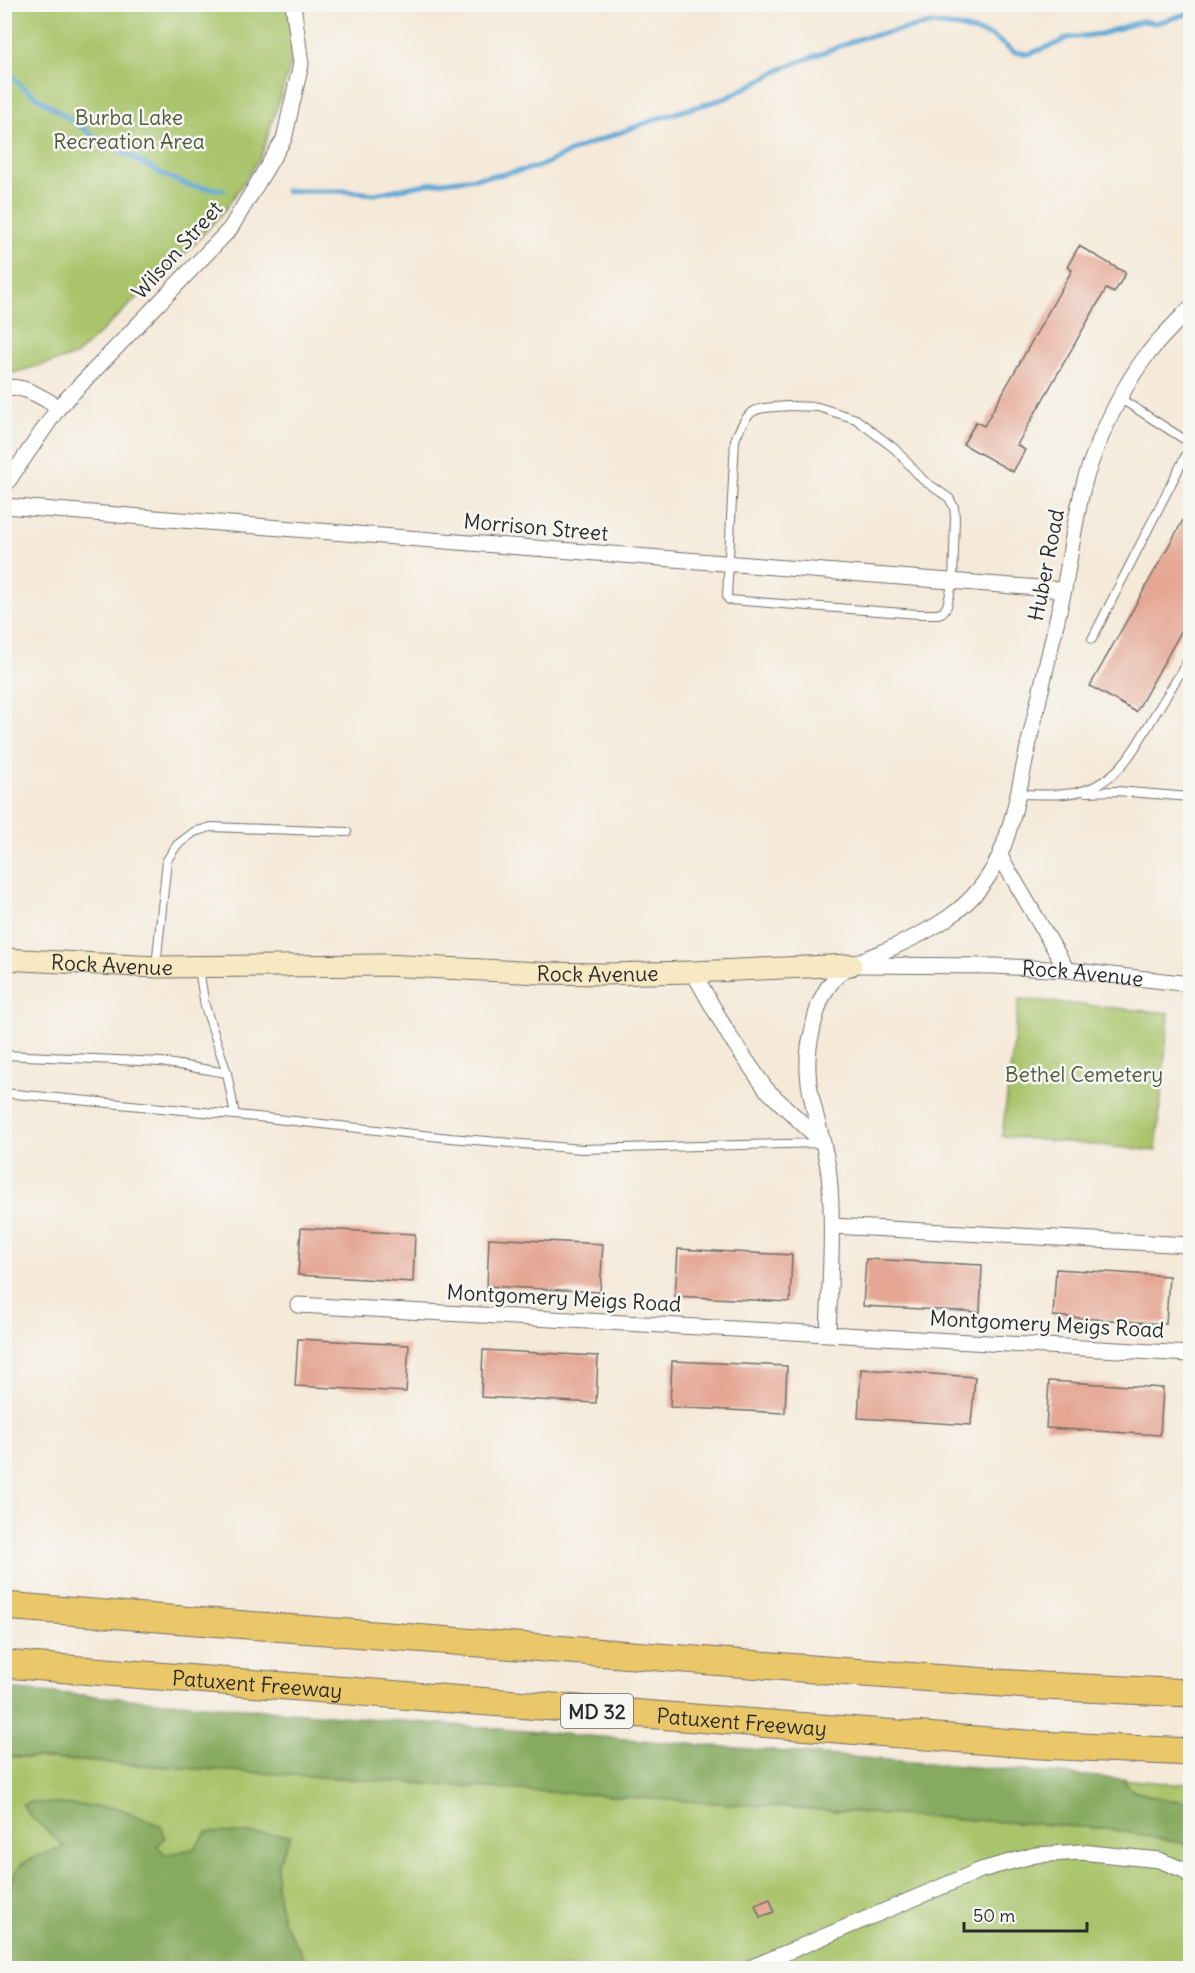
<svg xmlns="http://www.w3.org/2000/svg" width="1195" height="1973" viewBox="0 0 1195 1973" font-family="Delius,sans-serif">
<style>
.green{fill:#a9c46b;stroke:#6a784b;stroke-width:1.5;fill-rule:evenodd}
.forest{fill:#86aa5f;stroke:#586a45;stroke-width:1.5}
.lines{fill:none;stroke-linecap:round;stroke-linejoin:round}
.stream{stroke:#5ea7d5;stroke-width:5}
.building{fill:#e5a693}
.lane-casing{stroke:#726e68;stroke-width:10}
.street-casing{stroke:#726e68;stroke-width:17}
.secondary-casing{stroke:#726e68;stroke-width:23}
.highway-casing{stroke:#726e68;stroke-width:29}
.lane{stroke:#fff;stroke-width:8}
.street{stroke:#fff;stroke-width:15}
.secondary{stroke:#f7e9c3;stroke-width:21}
.highway{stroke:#eac769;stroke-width:27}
.labels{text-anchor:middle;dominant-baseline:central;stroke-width:5;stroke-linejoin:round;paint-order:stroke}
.shield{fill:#f6f6f2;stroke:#686867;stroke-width:1.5}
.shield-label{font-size:20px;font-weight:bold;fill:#2b2b2b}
.park-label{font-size:21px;fill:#51593e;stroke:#f6f6f2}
.street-label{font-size:21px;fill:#2b2b2b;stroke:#f6f6f2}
</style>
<rect width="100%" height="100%" fill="#f6f6f2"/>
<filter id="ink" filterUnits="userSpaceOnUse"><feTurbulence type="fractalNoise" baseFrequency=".0167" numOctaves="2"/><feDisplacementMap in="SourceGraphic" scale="12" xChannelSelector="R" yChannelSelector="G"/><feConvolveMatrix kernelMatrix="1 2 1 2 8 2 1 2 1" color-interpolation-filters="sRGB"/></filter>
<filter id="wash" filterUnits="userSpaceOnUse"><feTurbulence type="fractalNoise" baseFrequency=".008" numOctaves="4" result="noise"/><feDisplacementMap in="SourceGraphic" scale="24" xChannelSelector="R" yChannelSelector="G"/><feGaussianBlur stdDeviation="1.35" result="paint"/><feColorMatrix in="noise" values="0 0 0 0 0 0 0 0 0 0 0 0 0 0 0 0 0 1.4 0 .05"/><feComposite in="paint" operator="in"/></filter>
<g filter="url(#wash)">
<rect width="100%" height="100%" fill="#f5e9d8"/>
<g class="green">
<polygon points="5,5 288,5 294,55 261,156 225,210 192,247 75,356 5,375"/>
<polygon points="1019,999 1169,1013 1156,1151 1002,1136"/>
<path d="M4,1756l1107,73 18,4 61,4v131h-1185zM29,1802l90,6 21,9 -117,-12z"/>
<polygon points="1122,1779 1175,1784 1190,1783 1190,1802 1163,1799 1133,1791"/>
</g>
<g class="forest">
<polygon points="5,1689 1122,1779 1133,1791 1163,1799 1190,1802 1190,1845 1111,1829 5,1756"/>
<path d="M29,1802l90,6 42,18 4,11 -8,9 9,9 27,-6 14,-17 84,3 -13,28 -2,22 7,36 27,47h-305c-1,-30 -5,-81 16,-103 9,-8 31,-14 43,-19l-35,-31 -6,-10z"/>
</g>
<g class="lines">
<g class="stream">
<polyline points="4,66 21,86 96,137 164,175 190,186 223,190"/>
<polyline points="286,191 344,191 374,194 427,184 499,175 538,167 581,147 659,118 726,98 786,67 861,38 930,24 959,27 992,36 1014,52 1028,54 1056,44 1067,38 1101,34 1142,21 1156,23 1190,13"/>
</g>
</g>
<g id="blocks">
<g class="building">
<polygon points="1079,246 1126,273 1114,293 1106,289 1017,445 1025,450 1013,472 963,444 976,422 984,426 1072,270 1067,267"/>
<polygon points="1191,506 1191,614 1136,712 1090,686"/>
<polygon points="301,1228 415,1234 413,1282 298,1275"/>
<polygon points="489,1238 603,1244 600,1292 487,1286"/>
<polygon points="678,1249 792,1255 790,1302 675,1296"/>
<polygon points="866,1259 982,1265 980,1312 863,1306"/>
<polygon points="1056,1269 1169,1276 1166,1324 1053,1316"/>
<polygon points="298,1339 409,1345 406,1392 295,1386"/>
<polygon points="483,1350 598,1356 596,1403 481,1397"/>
<polygon points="672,1361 787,1366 785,1413 670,1407"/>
<polygon points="861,1369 975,1377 971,1425 858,1418"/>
<polygon points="1049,1381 1163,1388 1160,1435 1046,1428"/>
<polygon points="770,1899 774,1912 760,1917 755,1905"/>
</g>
</g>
</g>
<g filter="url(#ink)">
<use href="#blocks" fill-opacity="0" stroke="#726e68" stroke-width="1.5"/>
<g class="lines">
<defs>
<g id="lane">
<polyline points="1121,399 1190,443"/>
<path d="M789,406l29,1 38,12 39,30 28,31 26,18 5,9 1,11 -2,63 -6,25 -4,6 -5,2h-20l-189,-14 -2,-3 8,-157c14,-35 19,-31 54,-34z"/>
<polyline points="1092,639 1190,447"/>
<polyline points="1086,792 1117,791 1190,797"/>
<path d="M1017,794c25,0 55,4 78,-8 29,-14 43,-43 59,-70 12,-19 24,-39 36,-59"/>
<polyline points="156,966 167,860 177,845 194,832 211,827 347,832"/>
<polyline points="199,969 205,1006 227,1073 235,1115"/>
<polyline points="4,1055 161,1062 227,1073"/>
<polyline points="4,1093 267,1118 450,1138 582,1149 821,1143"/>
</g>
<g id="street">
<path d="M4,388c20,-4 38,10 55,19"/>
<polyline points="4,487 59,407 230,229 284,139 301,64 293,4"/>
<polyline points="4,506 1064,590"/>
<polyline points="1000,856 1067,970"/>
<path id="s1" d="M857,965l138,1 72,4 123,14"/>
<polyline points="693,972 730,1037 766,1089 823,1143"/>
<polyline points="832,1226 1190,1245"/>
<polyline points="298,1305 1190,1354"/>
<path d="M828,1333c2,-53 6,-106 1,-158 -6,-52 -31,-89 -17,-143 3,-16 9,-37 19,-49 11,-16 32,-23 49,-30 51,-22 95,-43 119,-96 16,-37 22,-80 31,-119 11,-50 23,-99 34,-149 7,-36 11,-73 21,-109 11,-37 38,-95 62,-125 13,-17 29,-32 43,-47"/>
<polyline points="750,1968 981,1870 1035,1855 1081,1852 1159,1860 1184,1870 1190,1876"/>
</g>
<g id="secondary">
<path id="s2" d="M4,959l152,8 229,-2 154,8 65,1 89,-2 158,-7"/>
</g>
<g id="highway">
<polyline points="4,1606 864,1673 1042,1686 1190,1693"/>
<path id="s3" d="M4,1664l1036,81 150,7"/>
</g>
</defs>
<use href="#lane" class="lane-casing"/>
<use href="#street" class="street-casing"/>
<use href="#secondary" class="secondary-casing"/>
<use href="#highway" class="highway-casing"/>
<use href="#lane" class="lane"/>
<use href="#street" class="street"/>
<use href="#secondary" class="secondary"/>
<use href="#highway" class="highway"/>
</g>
</g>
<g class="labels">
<rect class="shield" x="561" y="1694" width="72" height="34" rx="4.5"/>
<g class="shield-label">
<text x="597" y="1711">MD 32</text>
</g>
<g class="park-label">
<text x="129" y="117">Burba Lake<tspan x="129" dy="24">Recreation Area</tspan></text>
<text x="1084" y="1074">Bethel Cemetery</text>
</g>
<g class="street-label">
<text transform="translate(177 250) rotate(-48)">Wilson Street</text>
<text transform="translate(536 527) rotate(5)">Morrison Street</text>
<text transform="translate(1046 565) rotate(-79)">Huber Road</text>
<text stroke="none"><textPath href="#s2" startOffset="108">Rock Avenue</textPath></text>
<text stroke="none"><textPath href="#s2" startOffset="594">Rock Avenue</textPath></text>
<text stroke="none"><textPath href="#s1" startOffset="226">Rock Avenue</textPath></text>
<text transform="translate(564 1298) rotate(3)">Montgomery Meigs Road</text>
<text transform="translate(1047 1324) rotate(3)">Montgomery Meigs Road</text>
<text stroke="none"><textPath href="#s3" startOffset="254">Patuxent Freeway</textPath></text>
<text stroke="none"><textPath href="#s3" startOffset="740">Patuxent Freeway</textPath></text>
</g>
</g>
<rect width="1195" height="1973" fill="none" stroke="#f6f6f2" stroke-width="24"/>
<path d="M964 1922v9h123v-9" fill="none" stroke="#2b2b2b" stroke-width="3"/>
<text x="973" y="1922" font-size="18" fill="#2b2b2b" stroke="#f6f6f2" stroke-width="4.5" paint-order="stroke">50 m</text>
</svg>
